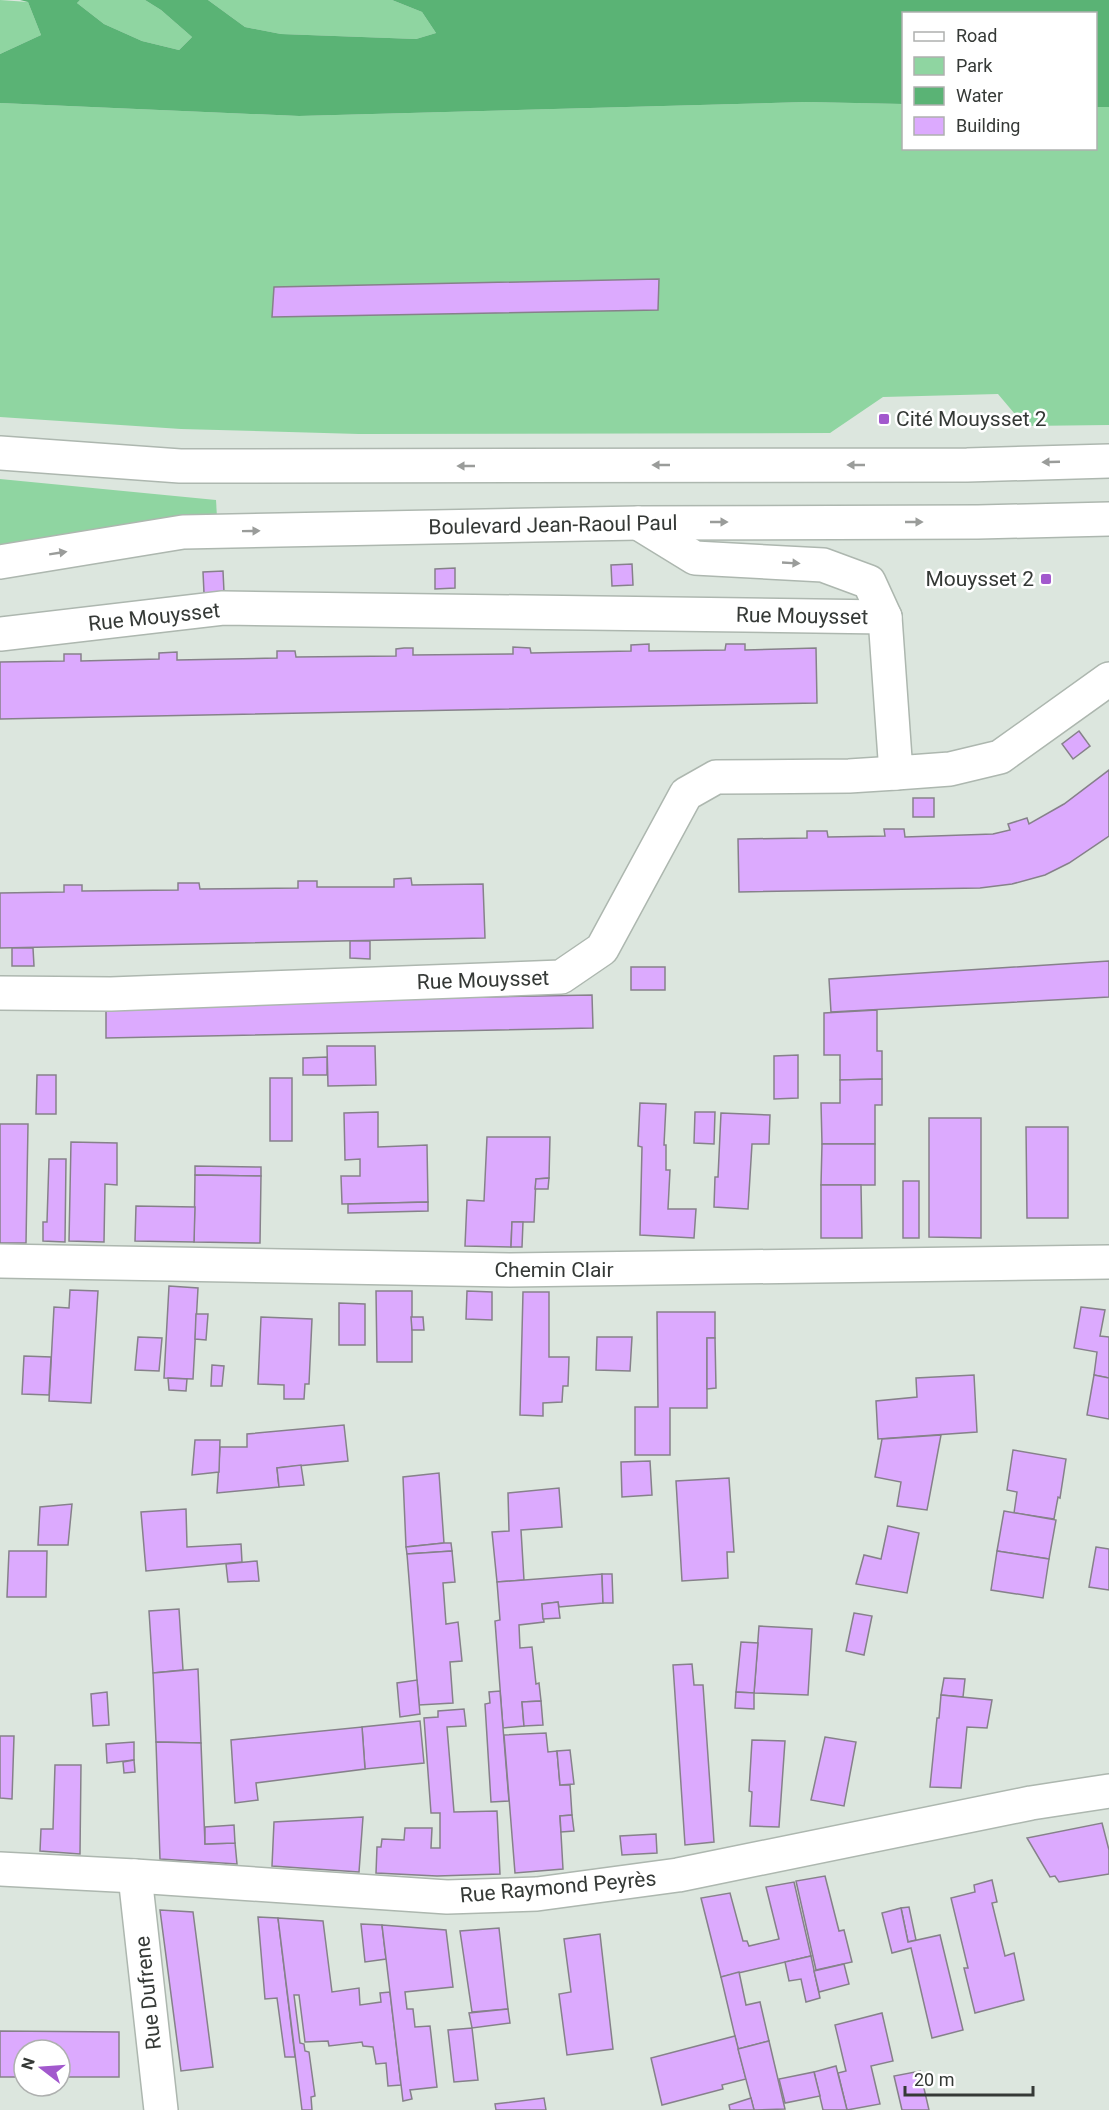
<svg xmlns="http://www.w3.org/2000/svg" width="1109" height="2110" viewBox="0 0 1109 2110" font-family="Roboto,sans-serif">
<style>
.green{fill:#8fd5a1}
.water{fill:#5ab375}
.building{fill:#dcaafe;stroke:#86818a;stroke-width:1.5}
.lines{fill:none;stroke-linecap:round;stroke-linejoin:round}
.street-casing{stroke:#adb7af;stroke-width:36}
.primary-casing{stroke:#adb7af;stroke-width:36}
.street{stroke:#fff;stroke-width:33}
.primary{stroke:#fff;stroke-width:33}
.oneway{fill:#9a9c9a}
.poi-dot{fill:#a259cd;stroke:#fff;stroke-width:2}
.labels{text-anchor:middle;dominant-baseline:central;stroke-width:5;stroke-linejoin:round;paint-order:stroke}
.poi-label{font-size:21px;fill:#353936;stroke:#fff;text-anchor:start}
.street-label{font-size:21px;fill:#353936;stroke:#fff}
</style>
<rect width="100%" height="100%" fill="#dce6de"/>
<g class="green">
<polygon points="0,0 28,2 41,35 0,54"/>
<polygon points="80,0 145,0 161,10 192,37 179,50 142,41 104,24 77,3"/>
<polygon points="208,0 392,0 422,12 436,33 416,39 281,34 245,27"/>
<polygon points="806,102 903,104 904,148 1096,148 1096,107 1109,107 1109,425 1025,426 998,394 883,397 830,433 359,434 181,429 0,417 0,103 299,116"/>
<polygon points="0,479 216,500 217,517 0,549"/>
</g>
<polygon class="water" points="20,0 80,0 77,3 104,24 142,41 179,50 192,37 161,10 145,0 208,0 245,27 281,34 416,39 436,33 422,12 392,0 1109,0 1109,107 1096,107 1096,14 904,14 903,104 806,102 299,116 0,103 0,54 41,35 28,2"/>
<g class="building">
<polygon points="659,279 658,310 272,317 274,287"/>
<polygon points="632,564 633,585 612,586 611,565"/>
<polygon points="455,568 455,588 435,589 435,569"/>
<polygon points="223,571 224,592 204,593 203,572"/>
<polygon points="649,644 649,651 725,650 726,644 745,644 745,650 816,648 817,703 0,719 0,662 64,661 64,654 81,654 81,661 159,659 159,653 177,652 177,660 277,658 277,651 295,651 296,657 396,656 396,649 404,648 413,648 413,655 513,654 513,647 530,648 531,653 631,651 631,645"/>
<polygon points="1079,731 1090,746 1073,759 1062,744"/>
<polygon points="1109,770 1109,836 1069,863 1045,875 1012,884 980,888 739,892 738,839 807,838 807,831 827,831 828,837 885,836 884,829 904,829 905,837 993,834 1010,830 1008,824 1027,818 1029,824 1064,804"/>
<rect x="913" y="798" width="21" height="19"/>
<polygon points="411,878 412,885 483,884 485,938 0,948 0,893 64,892 64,885 82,885 82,891 178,890 178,883 199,883 200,889 298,888 298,881 317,881 317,887 394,887 394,879"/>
<polygon points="350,941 370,941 370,959 350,958"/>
<polygon points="12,948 33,948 34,966 12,966"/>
<polygon points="1109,961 1109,997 831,1012 829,979"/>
<rect x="631" y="967" width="34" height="23"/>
<polygon points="592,995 593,1028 106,1038 106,1004"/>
<polygon points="877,1010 877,1051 882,1051 882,1079 840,1080 840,1055 824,1055 824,1013"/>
<polygon points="327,1046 375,1046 376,1085 328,1086"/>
<polygon points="798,1055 798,1098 774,1099 774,1056"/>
<polygon points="327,1057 327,1075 303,1075 303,1058"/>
<polygon points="37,1075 56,1075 56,1114 36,1114"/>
<rect x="270" y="1078" width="22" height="63"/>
<polygon points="882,1079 882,1105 875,1105 875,1144 822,1144 821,1103 840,1103 840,1080"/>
<polygon points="640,1103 666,1104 664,1145 666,1145 666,1170 670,1170 668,1209 696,1209 694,1238 640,1235 642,1147 638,1146"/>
<polygon points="378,1112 378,1147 427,1145 428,1202 342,1204 341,1176 360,1176 360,1159 345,1160 344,1113"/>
<polygon points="695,1112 715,1112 714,1144 694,1143"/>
<polygon points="721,1113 770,1115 769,1144 752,1144 748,1209 714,1207 715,1177 718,1177"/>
<polygon points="929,1118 981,1118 981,1238 929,1237"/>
<polygon points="0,1124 28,1124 26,1243 0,1243"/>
<polygon points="1026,1127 1068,1127 1068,1218 1027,1218"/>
<polygon points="487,1137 550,1137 549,1178 536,1179 534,1222 512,1222 511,1247 465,1246 467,1200 484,1201"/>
<polygon points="71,1142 117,1143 117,1185 105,1184 104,1242 69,1241"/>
<polygon points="822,1144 875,1144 875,1185 821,1185"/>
<polygon points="49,1159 66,1159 65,1242 43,1241 43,1222 47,1222"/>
<polygon points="195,1166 261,1167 261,1176 195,1175"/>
<polygon points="195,1175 261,1176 260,1243 194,1242"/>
<polygon points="549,1178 548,1189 535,1189 536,1179"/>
<rect x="903" y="1181" width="16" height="57"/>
<polygon points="821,1185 861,1185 862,1238 821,1238"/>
<polygon points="428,1202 428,1211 348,1213 348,1204"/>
<polygon points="136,1206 195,1207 194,1242 135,1241"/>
<polygon points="512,1222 523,1222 522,1247 511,1247"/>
<polygon points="169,1286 198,1288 193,1379 164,1378"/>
<polygon points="70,1290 98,1291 91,1403 49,1401 54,1307 69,1308"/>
<polygon points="376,1291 412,1291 412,1362 377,1362"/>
<polygon points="467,1291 492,1292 492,1320 466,1319"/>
<polygon points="523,1292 549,1292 549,1357 569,1357 568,1386 563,1386 562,1402 543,1403 543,1416 520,1415"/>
<polygon points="339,1303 365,1304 365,1345 339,1345"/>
<polygon points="1081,1307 1105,1310 1100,1336 1109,1337 1109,1378 1094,1375 1097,1352 1074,1348"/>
<polygon points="657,1312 715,1312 715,1338 707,1338 707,1408 670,1408 670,1455 635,1455 635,1407 658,1407"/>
<polygon points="196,1314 208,1314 206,1340 195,1339"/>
<polygon points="261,1317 312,1319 309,1384 305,1384 304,1399 284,1399 284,1385 258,1384"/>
<polygon points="411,1317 423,1317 424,1330 412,1330"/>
<polygon points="138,1337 162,1338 159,1371 135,1370"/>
<polygon points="597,1337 632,1337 630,1371 596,1370"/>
<polygon points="707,1338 715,1338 716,1388 707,1389"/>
<polygon points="24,1356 51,1357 49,1395 22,1394"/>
<polygon points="212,1365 224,1366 222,1386 211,1386"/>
<polygon points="974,1375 977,1432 878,1439 876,1401 917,1397 916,1378"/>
<polygon points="1094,1375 1109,1378 1109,1419 1087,1415"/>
<polygon points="168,1378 187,1379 186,1391 169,1390"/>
<polygon points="344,1425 348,1461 277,1468 279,1487 217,1493 220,1447 247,1447 247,1434"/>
<polygon points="941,1435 927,1510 897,1506 901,1482 875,1477 882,1439"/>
<polygon points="195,1440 220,1440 219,1472 192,1475"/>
<polygon points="1013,1450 1066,1459 1060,1498 1058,1497 1054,1519 1014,1513 1017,1492 1007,1490"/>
<polygon points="650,1461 652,1495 622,1497 621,1462"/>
<polygon points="301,1465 304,1485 279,1487 277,1468"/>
<polygon points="439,1473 444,1543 406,1547 403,1477"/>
<polygon points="729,1478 734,1552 727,1552 728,1578 682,1581 676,1481"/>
<polygon points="559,1488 562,1527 521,1530 524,1580 497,1582 492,1532 509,1531 508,1493"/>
<polygon points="72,1504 68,1545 38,1545 40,1507"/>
<polygon points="186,1509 187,1547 241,1544 242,1562 146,1571 141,1512"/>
<polygon points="1004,1511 1056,1520 1049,1559 997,1551"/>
<polygon points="888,1526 919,1533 907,1593 856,1584 864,1555 881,1559"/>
<polygon points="444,1543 451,1543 452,1551 407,1554 406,1547"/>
<polygon points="1096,1547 1109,1549 1109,1590 1089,1587"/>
<polygon points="9,1551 47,1551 46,1597 7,1597"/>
<polygon points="452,1551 455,1582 443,1583 446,1624 458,1622 462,1661 450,1662 453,1703 419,1705 407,1554"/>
<polygon points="997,1551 1049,1559 1043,1598 991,1590"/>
<polygon points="257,1561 259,1581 228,1582 226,1564"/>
<polygon points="602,1574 603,1603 559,1607 558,1602 542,1604 544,1622 519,1625 520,1648 532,1647 536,1684 539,1683 541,1701 522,1702 524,1726 503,1728 495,1621 500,1620 497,1582"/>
<polygon points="602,1574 612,1574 613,1603 603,1603"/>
<polygon points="558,1602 560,1618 543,1619 542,1604"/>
<polygon points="179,1609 183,1670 153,1673 149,1611"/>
<polygon points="854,1613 872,1616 864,1655 846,1651"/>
<polygon points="759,1626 812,1629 808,1695 754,1693"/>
<polygon points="741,1642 758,1643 754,1693 736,1692"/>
<polygon points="692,1664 694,1685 703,1685 714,1842 685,1845 673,1665"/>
<polygon points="198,1669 201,1743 156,1742 153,1673"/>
<polygon points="944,1678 965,1679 963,1697 941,1695"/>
<polygon points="417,1680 420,1714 400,1717 397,1683"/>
<polygon points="500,1691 509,1801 491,1802 485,1704 490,1703 489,1692"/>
<polygon points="107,1692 109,1725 93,1726 91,1694"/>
<polygon points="736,1692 754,1693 754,1709 735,1708"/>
<polygon points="941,1695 992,1700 987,1728 967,1727 961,1788 930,1787 937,1718 939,1718"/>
<polygon points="541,1701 543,1725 524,1726 522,1702"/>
<polygon points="464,1709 466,1726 447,1727 454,1812 497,1811 500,1874 437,1876 376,1873 377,1847 381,1847 382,1839 404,1840 405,1828 432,1828 431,1848 440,1848 440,1813 431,1813 424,1718 438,1717 438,1711"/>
<polygon points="420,1721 424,1763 365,1769 362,1727"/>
<polygon points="362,1727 365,1769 256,1783 258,1800 235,1803 231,1740"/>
<polygon points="546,1733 548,1752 557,1751 560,1785 570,1785 572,1815 560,1816 563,1869 515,1873 504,1735"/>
<polygon points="0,1736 14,1736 12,1799 0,1798"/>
<polygon points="825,1737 856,1742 844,1806 811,1800"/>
<polygon points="752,1740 785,1741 779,1827 750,1826 752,1792 749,1791"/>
<polygon points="134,1742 134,1760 107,1763 106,1744"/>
<polygon points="156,1742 201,1743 205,1844 235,1843 237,1864 160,1859"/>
<polygon points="570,1750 574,1784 560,1785 557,1751"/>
<polygon points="134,1760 135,1772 124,1773 123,1762"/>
<polygon points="55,1765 81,1765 80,1854 40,1851 41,1829 53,1829"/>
<polygon points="572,1815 574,1831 561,1832 560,1816"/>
<polygon points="363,1817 359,1872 272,1866 274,1822"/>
<polygon points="1102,1823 1109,1850 1109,1874 1059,1882 1055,1876 1050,1877 1027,1838"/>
<polygon points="234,1825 235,1843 205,1844 205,1827"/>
<polygon points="656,1834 657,1853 622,1855 620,1836"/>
<polygon points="825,1876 839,1931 844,1930 852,1962 816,1970 796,1881"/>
<polygon points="992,1880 997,1902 992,1903 1005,1956 1014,1953 1024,2000 975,2013 964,1968 968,1968 951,1898 975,1892 974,1885"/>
<polygon points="794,1882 811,1956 721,1977 701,1898 730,1893 743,1941 747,1941 749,1946 779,1939 766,1887"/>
<polygon points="909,1907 916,1940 908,1942 901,1908"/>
<polygon points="901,1908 908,1942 940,1935 963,2030 932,2038 911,1948 892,1953 882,1913"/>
<polygon points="160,1910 193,1912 213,2067 181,2071"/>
<polygon points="258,1917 278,1918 295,2057 285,2057 277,1998 265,1999"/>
<polygon points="278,1918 323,1921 332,1992 359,1988 360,2005 381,2002 380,1993 390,1992 401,2085 388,2086 386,2063 376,2064 373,2047 363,2046 362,2042 329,2046 328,2041 305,2042 299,1995 294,1995 300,2043 304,2044 305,2051 309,2052 315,2096 311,2097 312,2110 302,2110"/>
<polygon points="361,1924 382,1925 386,1959 365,1962"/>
<polygon points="382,1925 446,1930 453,1987 405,1992 407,2009 413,2009 415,2027 430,2026 437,2087 410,2090 412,2099 403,2101"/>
<polygon points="499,1928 508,2009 472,2012 460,1931"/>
<polygon points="600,1934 613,2049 567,2055 559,1994 571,1992 564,1939"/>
<polygon points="811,1956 820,1998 806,2002 801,1979 789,1981 785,1962"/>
<polygon points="844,1964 849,1984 819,1992 814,1971"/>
<polygon points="739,1972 746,2005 760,2002 769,2041 738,2049 721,1977"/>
<polygon points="508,2009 510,2023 472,2028 469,2013"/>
<polygon points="882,2013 893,2061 871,2066 880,2104 847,2110 838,2073 846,2071 835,2025"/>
<polygon points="472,2028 478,2080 454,2082 448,2030"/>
<polygon points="0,2031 119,2032 119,2077 60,2077 60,2050 24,2050 24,2077 0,2077"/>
<polygon points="735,2036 746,2079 722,2085 723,2089 662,2105 651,2058"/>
<polygon points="769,2041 785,2109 754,2110 738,2049"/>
<polygon points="836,2066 847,2110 823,2110 814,2072"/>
<polygon points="920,2071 929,2110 902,2110 894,2076"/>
<polygon points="814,2072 820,2096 785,2103 779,2079"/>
<polygon points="544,2098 546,2110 496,2110 495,2104"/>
<polygon points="751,2098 754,2110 730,2110 729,2105"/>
</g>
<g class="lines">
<defs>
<g id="street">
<polyline points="638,523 695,558 823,565 869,582 885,617 896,773 950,769 1000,757 1109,679"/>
<polyline points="0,634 223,608 885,617"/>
<polyline points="0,993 111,994 561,977 602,949 686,794 716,777 849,776 896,773"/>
<polyline points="0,1261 510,1270 1109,1262"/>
<polyline points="0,1869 135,1876 447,1897 537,1894 678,1875 1031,1803 1109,1791"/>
<polyline points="135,1876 161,2110"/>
</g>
<g id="primary">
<polyline points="0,453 180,466 967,465 1109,461"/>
<polyline points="0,562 183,532 638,523 978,522 1109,519"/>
</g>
</defs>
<use href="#street" class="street-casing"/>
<use href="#primary" class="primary-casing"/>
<use href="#street" class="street"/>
<use href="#primary" class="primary"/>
</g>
<defs><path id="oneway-solid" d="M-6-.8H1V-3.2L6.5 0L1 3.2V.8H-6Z" transform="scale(1.5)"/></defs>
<g class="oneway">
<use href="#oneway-solid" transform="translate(1051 462) rotate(178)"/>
<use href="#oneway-solid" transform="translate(661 465) rotate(180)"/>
<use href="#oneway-solid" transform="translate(856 465) rotate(180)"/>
<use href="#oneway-solid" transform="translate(466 466) rotate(180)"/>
<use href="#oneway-solid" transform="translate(719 522)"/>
<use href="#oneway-solid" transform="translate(914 522)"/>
<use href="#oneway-solid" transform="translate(251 531) rotate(-1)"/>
<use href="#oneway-solid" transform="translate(58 553) rotate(-9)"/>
<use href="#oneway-solid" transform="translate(791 563) rotate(3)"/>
</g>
<g class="poi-dot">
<rect x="878" y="413" width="12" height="12" rx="3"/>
<rect x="1040" y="573" width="12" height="12" rx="3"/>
</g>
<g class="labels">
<g class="poi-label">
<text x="896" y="419">Cité Mouysset 2</text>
<text x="1034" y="579" text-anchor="end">Mouysset 2</text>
</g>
<g class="street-label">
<text transform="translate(553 525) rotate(-1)">Boulevard Jean-Raoul Paul</text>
<text transform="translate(802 616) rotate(1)">Rue Mouysset</text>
<text transform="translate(154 617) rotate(-6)">Rue Mouysset</text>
<text transform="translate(483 980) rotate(-2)">Rue Mouysset</text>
<text x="554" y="1270">Chemin Clair</text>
<text transform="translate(558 1887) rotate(-5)">Rue Raymond Peyrès</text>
<text transform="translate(148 1993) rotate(-96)">Rue Dufrene</text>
</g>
</g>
<rect x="902" y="12" width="195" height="138" fill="#ffffff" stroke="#aeb0af" stroke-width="1.5"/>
<rect x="914" y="32" width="30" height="9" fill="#ffffff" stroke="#aeb0af" stroke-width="1.5"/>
<text x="956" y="42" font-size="18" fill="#353936">Road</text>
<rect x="914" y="57" width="30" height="18" fill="#8fd5a1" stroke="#aeb0af" stroke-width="1.5"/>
<text x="956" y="72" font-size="18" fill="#353936">Park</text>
<rect x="914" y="87" width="30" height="18" fill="#5ab375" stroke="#aeb0af" stroke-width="1.5"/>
<text x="956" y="102" font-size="18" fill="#353936">Water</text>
<rect x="914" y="117" width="30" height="18" fill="#dcaafe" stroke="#aeb0af" stroke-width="1.5"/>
<text x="956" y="132" font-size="18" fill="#353936">Building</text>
<g transform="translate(42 2068) rotate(287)"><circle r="28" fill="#ffffff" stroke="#aeb0af" stroke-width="1.5"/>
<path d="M0-4.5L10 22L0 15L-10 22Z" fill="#a259cd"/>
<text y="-9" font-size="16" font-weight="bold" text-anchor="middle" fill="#353936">N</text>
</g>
<path d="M905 2086v9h128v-9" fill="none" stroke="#353936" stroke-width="3"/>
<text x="914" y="2086" font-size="18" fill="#353936" stroke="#ffffff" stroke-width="4.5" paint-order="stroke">20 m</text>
</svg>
